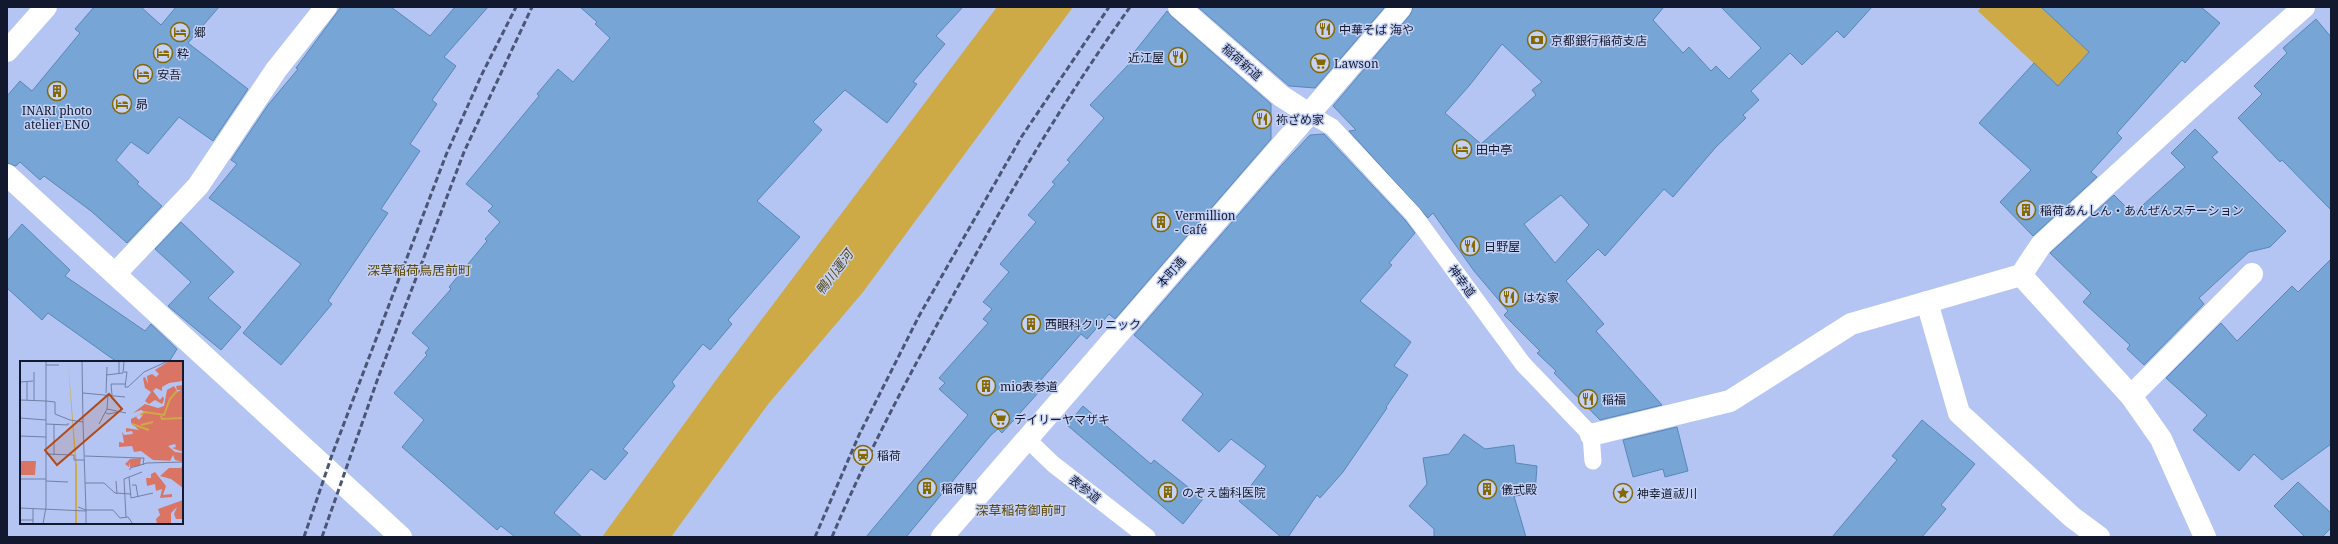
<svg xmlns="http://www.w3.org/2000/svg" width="2338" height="544" viewBox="0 0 2338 544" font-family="'Noto Serif','Noto Sans JP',serif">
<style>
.water{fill:#cdaa45}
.building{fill:#76a5d6;stroke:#5987b5;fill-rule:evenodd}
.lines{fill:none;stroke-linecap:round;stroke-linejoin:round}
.pedestrian{stroke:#fff;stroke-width:17}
.minor{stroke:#fff;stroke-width:22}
.tertiary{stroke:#fff;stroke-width:22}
.secondary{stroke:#fff;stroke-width:22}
.rail{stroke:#4b5574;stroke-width:3;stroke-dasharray:6 3;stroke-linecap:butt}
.labels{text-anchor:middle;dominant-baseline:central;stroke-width:3;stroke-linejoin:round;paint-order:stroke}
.poi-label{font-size:12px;fill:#12192f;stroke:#c5d2f6;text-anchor:start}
.street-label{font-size:12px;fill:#12192f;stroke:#c5d2f6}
.neighbourhood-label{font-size:13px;fill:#594504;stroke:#c5d2f6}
.water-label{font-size:13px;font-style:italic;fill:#58460e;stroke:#c5d2f6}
.inset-river{fill:none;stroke:#cdaa45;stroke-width:2}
.inset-road{fill:none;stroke:#7380a5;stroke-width:1}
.view{fill:#b24915;fill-opacity:0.15;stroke:#b24915;stroke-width:2}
.inset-edge{fill:none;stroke:#12192f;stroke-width:2}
</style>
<rect width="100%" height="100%" fill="#b4c5f4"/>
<g class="water">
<polygon points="997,7 1073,7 863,292 769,403 671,537 602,537 716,380"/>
<polygon points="1981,7 2041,7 2089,52 2058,86 1978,11"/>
</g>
<g class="building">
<polygon points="94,7 141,7 161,25 176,7 219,7 188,43 248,89 213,141 179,117 148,154 131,142 116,160 139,182 137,184 162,206 127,243 91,211 44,176 40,180 20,162 16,166 7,163 7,96 20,81 32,91 80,33 75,29"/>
<polygon points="341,7 391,7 430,36 455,7 488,7 444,57 456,66 432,100 437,104 410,144 420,151 381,209 388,213 328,301 332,304 281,365 243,333 301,264 209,198 237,164 231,160 268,105 298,69 296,68"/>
<polygon points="580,7 963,7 936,36 945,44 913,82 917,84 887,123 845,90 813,122 822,130 757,201 800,237 728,320 732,324 710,350 703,344 672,382 675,386 623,449 628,453 605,480 591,469 554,513 582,537 515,537 501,526 497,530 402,447 424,420 394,393 427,355 425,353 429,348 412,333 451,289 449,287 487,241 485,239 500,222 488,211 493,206 466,184 539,96 537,94 558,69 573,82 610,38 595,24 597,22"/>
<polygon points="1198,7 1385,7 1315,88 1289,86"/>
<path d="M1413,7h251l-11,13 30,33 6,-6 22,24 5,-5 13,13 32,-31 -40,-41h151l-28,31 -7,-7 -35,34 -12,-12 -39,38 8,9 -16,15 3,3 -30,29 -43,50 -9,-8 -59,67 -7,-7 -32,32 38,43 -8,7 66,74 -62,15 -46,-47 2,-2 -19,-18 3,-2 -36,-36 4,-4 -34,-40 -41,-58 -5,5 -79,-87 7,-1 -23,-24 77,-91zM1502,44l40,38 -10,8 4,5 -55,49 -36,-31 24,-27zM1561,195l28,30 -34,38 -31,-39z"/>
<polygon points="2041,7 2201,7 2220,23 2185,63 2182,60 2117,133 2122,138 2091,172 2097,177 2033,236 2000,202 2031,170 1979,123 2034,63 2058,86 2089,52"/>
<polygon points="1167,11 1171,16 1271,104 1271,139 1115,319 1109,314 1087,339 1081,334 1033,389 1038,393 1002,433 998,429 991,435 906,537 866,537 968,415 939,389 945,383 939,378 988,323 983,319 992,309 983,302 1009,272 1000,264 1036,222 1028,215 1055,184 1052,182 1070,162 1067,160 1104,118 1090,105 1130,63 1128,60"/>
<polygon points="2316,19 2331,37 2331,210 2282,160 2280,162 2238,118 2262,94 2254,86 2287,53 2283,48"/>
<polygon points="2195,129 2218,152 2212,157 2286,231 2270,247 2249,252 2199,298 2204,304 2144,365 2127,349 2130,345 2083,302 2091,293 2050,253 2114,195 2133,214 2185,167 2171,153"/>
<polygon points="1324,134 1405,220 1415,233 1389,263 1392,265 1360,301 1411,342 1394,366 1408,375 1386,407 1387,408 1343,472 1320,498 1317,495 1288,537 1281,537 1239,501 1266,466 1231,439 1219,452 1182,420 1203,394 1134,335 1280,167 1310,135"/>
<polygon points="181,222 234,272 208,298 241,327 221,350 168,306 191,282 155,249"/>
<polygon points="22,224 70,270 65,276 145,331 151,324 177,349 169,362 117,362 48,313 42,320 7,288 7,241"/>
<polygon points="2331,259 2331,444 2282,480 2254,454 2239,471 2193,430 2207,415 2166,378 2221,323 2237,341 2292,286 2298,292"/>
<polygon points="1083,406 1151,464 1154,460 1203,499 1183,524 1067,425"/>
<polygon points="1922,420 1975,464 1941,505 1946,509 1922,537 1832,537 1897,460 1892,456"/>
<polygon points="1677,427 1688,471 1665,477 1663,469 1633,477 1623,440"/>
<polygon points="1464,434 1485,449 1514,445 1516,463 1537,466 1535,494 1514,496 1526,537 1434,537 1434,529 1409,506 1427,484 1423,458 1449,454"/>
<polygon points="2298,482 2331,513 2331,528 2322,537 2305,537 2274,506"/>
</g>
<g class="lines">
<g class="pedestrian">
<polyline points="1309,114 1332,127 1413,214 1523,364 1591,435 1593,461"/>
<polyline points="1026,438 1053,464 1147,537"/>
</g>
<g class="minor">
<polyline points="1309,114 1401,7"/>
<polyline points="7,175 401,537"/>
<polyline points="115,274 198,186 276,70 326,7"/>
<polyline points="2021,275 2131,396 2161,439 2205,537"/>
<polyline points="1927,302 1959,413 2072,517 2099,537"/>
<polyline points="2131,396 2252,274"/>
<polyline points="1591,435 1730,401 1851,324 2021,275 2041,245 2200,99 2304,7"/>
</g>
<polyline class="tertiary" points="7,51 46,7"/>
<polyline class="secondary" points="942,537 1309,114 1281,96 1179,7"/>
<g class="rail">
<polyline points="304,537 332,455 446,155 481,76 516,7"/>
<polyline points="322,537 378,378 464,152 532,7"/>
<polyline points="815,537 859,435 919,316 1022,136 1109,7"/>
<path d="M832,537c37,-88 82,-171 128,-254 52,-95 107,-188 170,-276"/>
</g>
</g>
<defs>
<symbol id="restaurant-ring" viewBox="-11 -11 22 22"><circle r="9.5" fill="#c5d2f6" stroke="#846801" stroke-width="1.5"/><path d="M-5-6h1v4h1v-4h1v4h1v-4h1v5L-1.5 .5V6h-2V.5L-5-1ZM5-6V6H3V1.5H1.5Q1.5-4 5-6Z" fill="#846801"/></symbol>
<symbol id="hotel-ring" viewBox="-11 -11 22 22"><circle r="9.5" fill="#c5d2f6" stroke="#846801" stroke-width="1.5"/><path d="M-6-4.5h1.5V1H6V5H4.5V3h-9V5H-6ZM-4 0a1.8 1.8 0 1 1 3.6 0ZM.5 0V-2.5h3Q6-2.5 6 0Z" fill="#846801"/></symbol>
<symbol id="bank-ring" viewBox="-11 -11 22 22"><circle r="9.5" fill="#c5d2f6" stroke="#846801" stroke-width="1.5"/><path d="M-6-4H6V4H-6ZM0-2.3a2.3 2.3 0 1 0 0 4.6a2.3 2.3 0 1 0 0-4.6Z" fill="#846801"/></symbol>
<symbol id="supermarket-ring" viewBox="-11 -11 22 22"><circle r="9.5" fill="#c5d2f6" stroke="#846801" stroke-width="1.5"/><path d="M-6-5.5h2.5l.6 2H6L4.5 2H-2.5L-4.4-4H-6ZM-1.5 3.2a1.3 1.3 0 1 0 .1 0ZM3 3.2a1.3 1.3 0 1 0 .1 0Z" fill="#846801"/></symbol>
<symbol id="building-ring" viewBox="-11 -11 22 22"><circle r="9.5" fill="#c5d2f6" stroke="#846801" stroke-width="1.5"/><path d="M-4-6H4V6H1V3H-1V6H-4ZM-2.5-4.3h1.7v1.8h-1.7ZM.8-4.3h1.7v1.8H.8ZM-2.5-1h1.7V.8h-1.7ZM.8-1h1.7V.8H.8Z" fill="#846801"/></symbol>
<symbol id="station-ring" viewBox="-11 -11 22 22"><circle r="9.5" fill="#c5d2f6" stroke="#846801" stroke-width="1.5"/><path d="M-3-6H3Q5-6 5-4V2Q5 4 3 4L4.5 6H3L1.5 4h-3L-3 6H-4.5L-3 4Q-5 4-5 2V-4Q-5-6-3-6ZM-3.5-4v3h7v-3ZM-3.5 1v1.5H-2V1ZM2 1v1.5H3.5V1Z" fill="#846801"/></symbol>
<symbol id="sight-ring" viewBox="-11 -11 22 22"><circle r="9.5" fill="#c5d2f6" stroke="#846801" stroke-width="1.5"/><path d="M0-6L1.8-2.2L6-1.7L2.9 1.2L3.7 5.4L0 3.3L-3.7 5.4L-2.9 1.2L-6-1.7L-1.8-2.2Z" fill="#846801"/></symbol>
</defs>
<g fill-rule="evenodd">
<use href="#restaurant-ring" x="1314" y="18" width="22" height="22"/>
<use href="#hotel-ring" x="169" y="21" width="22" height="22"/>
<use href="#bank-ring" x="1526" y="29" width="22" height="22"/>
<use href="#hotel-ring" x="152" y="42" width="22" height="22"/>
<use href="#restaurant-ring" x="1167" y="46" width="22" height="22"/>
<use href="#supermarket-ring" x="1309" y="52" width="22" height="22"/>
<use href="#hotel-ring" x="132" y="63" width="22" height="22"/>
<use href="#building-ring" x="46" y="80" width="22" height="22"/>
<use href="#hotel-ring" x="111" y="93" width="22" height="22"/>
<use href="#restaurant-ring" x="1251" y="108" width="22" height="22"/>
<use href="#hotel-ring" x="1451" y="138" width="22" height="22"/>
<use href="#building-ring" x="2015" y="199" width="22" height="22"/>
<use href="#building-ring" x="1150" y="211" width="22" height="22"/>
<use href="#restaurant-ring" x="1459" y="235" width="22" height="22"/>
<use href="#restaurant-ring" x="1498" y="286" width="22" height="22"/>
<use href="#building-ring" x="1020" y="313" width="22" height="22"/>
<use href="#building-ring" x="975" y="375" width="22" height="22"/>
<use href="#restaurant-ring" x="1577" y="388" width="22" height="22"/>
<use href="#supermarket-ring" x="989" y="408" width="22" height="22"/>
<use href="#station-ring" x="852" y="444" width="22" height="22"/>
<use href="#building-ring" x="916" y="477" width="22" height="22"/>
<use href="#building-ring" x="1476" y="478" width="22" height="22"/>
<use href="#building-ring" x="1157" y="481" width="22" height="22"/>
<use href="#sight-ring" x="1612" y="482" width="22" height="22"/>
</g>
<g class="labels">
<g class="poi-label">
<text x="1339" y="29">中華そば 海や</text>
<text x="194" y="32">郷</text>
<text x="1551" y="40">京都銀行稲荷支店</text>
<text x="177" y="53">粋</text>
<text x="1164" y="57" text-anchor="end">近江屋</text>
<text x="1334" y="63">Lawson</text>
<text x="157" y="74">安吾</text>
<text x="136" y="104">昴</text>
<text x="57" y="110" text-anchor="middle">INARI photo<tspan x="57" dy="14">atelier ENO</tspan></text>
<text x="1276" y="119">祢ざめ家</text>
<text x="1476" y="149">田中亭</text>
<text x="2040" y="210">稲荷あんしん・あんぜんステーション</text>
<text x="1175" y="215">Vermillion<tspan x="1175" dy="14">- Café</tspan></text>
<text x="1484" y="246">日野屋</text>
<text x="1523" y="297">はな家</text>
<text x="1045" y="324">西眼科クリニック</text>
<text x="1000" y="386">mio表参道</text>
<text x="1602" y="399">稲福</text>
<text x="1014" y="419">デイリーヤマザキ</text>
<text x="877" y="455">稲荷</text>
<text x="941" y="488">稲荷駅</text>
<text x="1501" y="489">儀式殿</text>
<text x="1182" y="492">のぞえ歯科医院</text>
<text x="1637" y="493">神幸道祓川</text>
</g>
<g class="street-label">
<text transform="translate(1242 62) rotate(41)">稲荷新道</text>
<text transform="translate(1171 272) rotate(-49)">本町通</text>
<text transform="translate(1462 281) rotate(54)">神幸道</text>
<text transform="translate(1085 489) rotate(38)">表参道</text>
</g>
<g class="neighbourhood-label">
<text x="419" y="270">深草稲荷鳥居前町</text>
<text x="1021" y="510">深草稲荷御前町</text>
</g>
<g class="water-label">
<text transform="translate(834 272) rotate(-53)">鴨川運河</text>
</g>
</g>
<g transform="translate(20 361)">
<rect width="163" height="163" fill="#b4c5f4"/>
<path d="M149,0h14v20l-14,2 -7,4v4l-6,-3 -3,3 7,9 3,-4 1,4 -2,4 -7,-4 -6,4 -4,-3 6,-9 -6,-4 -2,-10 2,-1 3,7 -1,-8 5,-2 4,3 3,-3 -4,-4zM163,24v67l-11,-4 4,-1 -1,-3 -7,2 7,6 8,1v9l-8,-2 -2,-5 -3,6h5l-22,-1 -12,-9 -7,1 -2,-6 -13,1v-5l5,1 -2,-12 2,4 9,-1 -1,-3 -6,1v-4l13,2 -8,-7v-4l8,-4 -3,2 3,3 4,-5h-3l5,-3 -4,-2 -8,3 12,-9 13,4 6,-2 3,-16 7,-4 3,5 -2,2 6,-3h-4l-1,-4zM121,97l-1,8 -10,1v-6l-1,6 -4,-3 5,-5zM0,100h16l-1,14h-15zM163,104v23l-12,-9 -11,-3 9,-8h12zM135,111l11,14 -3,9 9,-1v3l-12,1 2,-9 -6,2 -1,-7 -8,2 -1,-8h5v-4zM163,139v19h-7l-2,-5 3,-7 -6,6v11h-14l-1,-5 4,-4 -2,-6z" fill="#da7465"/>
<path d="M48,0l9,106v57h-2v-61z" fill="#cdaa45"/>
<path class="inset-river" d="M120,54l5,-3 19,3 6,-16 7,-8M141,55l1,3 21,-1M112,63l17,6M121,64l12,-3"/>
<path class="inset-road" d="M62,0l1,61M103,0h23M26,4h13M14,11v28M104,11h3l-2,15h3l16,-15 24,-11M99,13v-13M86,14l17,-2 1,-12M0,21l13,-1M7,21v18M63,32l42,4M86,32l1,-26M92,34l-1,-11h14M0,39l26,1M87,48l19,4M85,51l3,2 11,-2M0,57l26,2M26,63l22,1v-2M79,63l8,-15 1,-15M34,64v30M0,75l26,1M26,93l28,1v5h10M65,95l56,2h3l-1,7M110,109v-2l17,-5 36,-1M109,116l2,21 22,-5M0,118h26M26,120l22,1M96,120l1,13M65,122h19l11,10 16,1M112,124h4l2,12M58,146l8,3h27l7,8 8,-1 5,7M0,147l66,3 -3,-89 -13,-2 -15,-6v-12l-9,-1M66,150v13M106,156l-2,-38 18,-7M0,159h13M13,163v-15M23,163l3,-17v-146"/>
<path class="view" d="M89,33l13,15 -65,56 -12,-15z"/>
<rect width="163" height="163" class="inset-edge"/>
</g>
<rect width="2338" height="544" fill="none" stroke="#12192f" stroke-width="16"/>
</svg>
